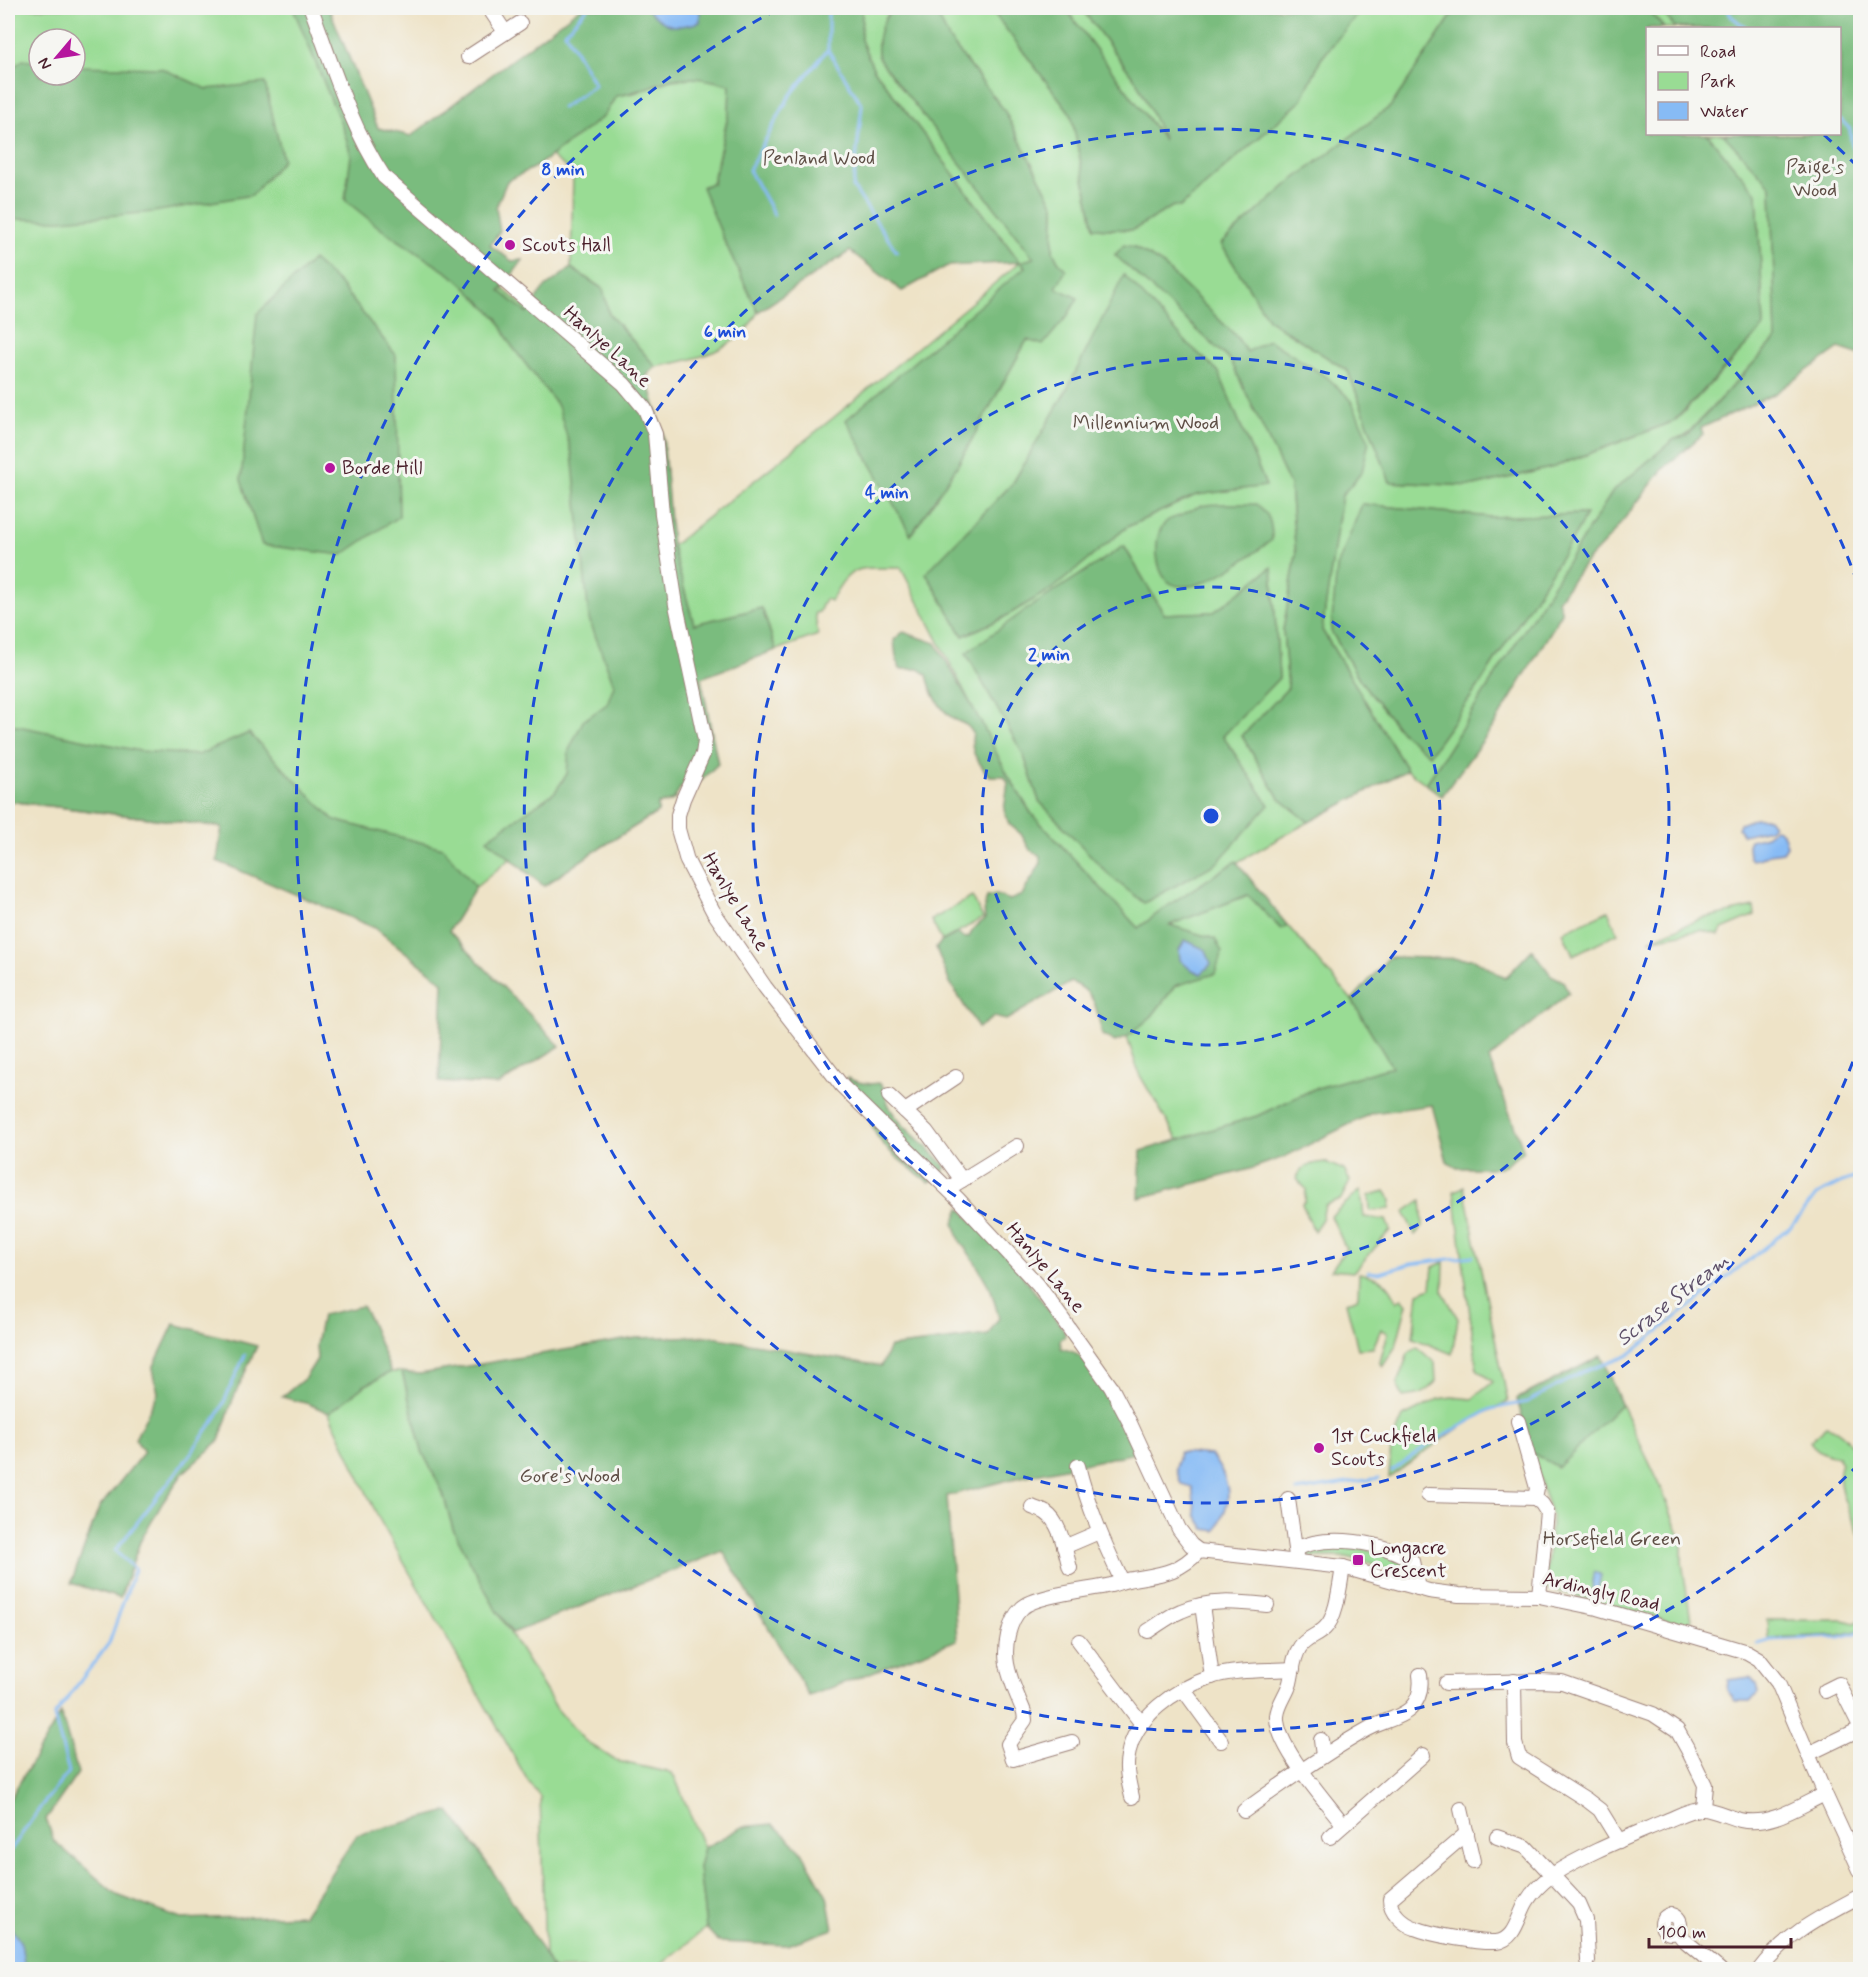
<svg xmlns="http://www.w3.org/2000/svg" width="1868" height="1977" viewBox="0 0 1868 1977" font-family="Mynerve,sans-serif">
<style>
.green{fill:#99dc94;stroke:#727e60;stroke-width:1.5;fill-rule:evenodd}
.forest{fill:#7abc7e;stroke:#626e54;stroke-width:1.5}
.water{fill:#87bbf5;stroke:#686d90;stroke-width:1.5}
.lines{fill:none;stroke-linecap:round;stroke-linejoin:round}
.stream{stroke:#87bbf5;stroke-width:3}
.minor-casing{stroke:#9c8179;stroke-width:16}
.minor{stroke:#fff;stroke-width:14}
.ring{fill:none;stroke:#1d4ed8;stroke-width:3;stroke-dasharray:10 8}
.poi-dot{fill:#b5179e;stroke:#f6f6f2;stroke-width:2}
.labels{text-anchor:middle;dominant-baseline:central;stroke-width:6;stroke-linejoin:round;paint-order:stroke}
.park-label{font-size:20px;fill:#5e4e45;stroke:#f6f6f2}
.poi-label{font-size:20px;fill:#4a1f2b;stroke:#f6f6f2;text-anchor:start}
.street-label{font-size:20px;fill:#4a1f2b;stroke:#f6f6f2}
.water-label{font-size:21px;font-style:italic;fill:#5c4e68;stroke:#f6f6f2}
.centre{fill:#1d4ed8;stroke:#f6f6f2;stroke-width:3}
.ring-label{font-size:18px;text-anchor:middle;font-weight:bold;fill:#1d4ed8;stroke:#f6f6f2;stroke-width:6;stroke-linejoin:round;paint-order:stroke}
</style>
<rect width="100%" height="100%" fill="#f6f6f2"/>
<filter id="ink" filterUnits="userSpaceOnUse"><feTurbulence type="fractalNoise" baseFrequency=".0167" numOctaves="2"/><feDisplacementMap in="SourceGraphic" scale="12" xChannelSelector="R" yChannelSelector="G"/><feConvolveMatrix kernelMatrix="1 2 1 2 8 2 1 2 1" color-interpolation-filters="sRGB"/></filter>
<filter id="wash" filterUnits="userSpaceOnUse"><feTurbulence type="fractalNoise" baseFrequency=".008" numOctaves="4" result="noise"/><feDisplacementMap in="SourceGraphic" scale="24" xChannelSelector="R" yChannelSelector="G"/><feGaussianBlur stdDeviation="1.35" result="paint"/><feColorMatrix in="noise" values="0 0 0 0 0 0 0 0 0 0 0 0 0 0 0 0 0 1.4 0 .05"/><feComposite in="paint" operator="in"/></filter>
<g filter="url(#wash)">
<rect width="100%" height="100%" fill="#eee3c7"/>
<g class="green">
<path d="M8,8h298l135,230 129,106 106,454 -6,4 -12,2v8l-66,41 -48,33 -34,-27 -34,28 -254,-60 -214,-26zM39,39h36v36h-36z"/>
<path d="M862,8h31c-12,13 -18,33 -14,51l156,198 -14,6 4,4 -114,268 46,-69 99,-178 2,-27 -5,-10 1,-45 -50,-96 -55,-71 -15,-31h56l81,106 23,114 39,2 40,-24 7,1 121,-106 20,-42 29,-36 16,-15h91l-66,98 -103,78 -67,60 48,76 79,51 42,111 84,4 80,-19 121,-46 89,-94 -7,-133 -50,-60h133v-106h-176l-17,-20h213v220l-89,-41 5,152 -90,96 -13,5 -60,52 -187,292 -19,-14 -85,-140 20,-135 20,-23 -115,-120 -11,-16 -74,-72 -28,-17 -19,7 116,107 59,124 6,71 -13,74 5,58 -46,48 37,62 30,24c-61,33 -115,64 -171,106l-107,-115 -24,-39 -106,-206c-40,1 -50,-7 -70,33l-6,-2 -6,13 -4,1 3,22 -42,15 -14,-42 -68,17 -22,-79 161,-128 187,-156 -147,-194 -12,-28zM1188,344l30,27 48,115 -70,9 -69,32 -72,60 -54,32 -38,17 -36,-63 86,-90 52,-90zM1362,504l128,13 96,-3 -8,16 -98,154 -51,71 -28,-23 -41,-52 -29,-49zM1124,546l40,68 50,-2 58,-45 7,111 -56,58 -184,65 -15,-45 -58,-103z"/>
<polygon points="1065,8 1081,8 1137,82 1166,143"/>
<path d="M700,77l30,8 -1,27 -17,72 -9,2 21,54 34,72c-4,6 -8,14 -14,20 -24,23 -57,29 -88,35l-47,-53 -6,-25 -32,-21 2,-95 -22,-17 53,-40 12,-20 18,-3 37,-13z"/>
<polygon points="1248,895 1281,929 1287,925 1352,1000 1393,1067 1314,1089 1257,1116 1178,1140 1139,1074 1127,1037 1152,1016 1175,986 1168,925"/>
<polygon points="972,897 983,918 942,941 931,920"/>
<polygon points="1754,907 1755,915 1722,929 1719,935 1701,930 1649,940 1700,919"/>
<polygon points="1608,911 1618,933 1573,955 1563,932"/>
<path d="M1325,1162l19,8 6,11 -9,18 -16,6 -3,14 -8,12 -12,-27 3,-3 1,-12 -9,-10c4,-15 15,-15 28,-17z"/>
<path d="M1464,1187l44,215c-44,18 -81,49 -119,76l2,-33 12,-28 36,-18 13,-2 20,2 21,-17 -16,-13 -23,-178z"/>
<polygon points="1361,1190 1364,1217 1386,1220 1390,1230 1354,1272 1331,1270 1346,1249 1331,1216"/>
<polygon points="1385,1191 1391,1200 1390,1209 1370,1211 1369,1196"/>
<polygon points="1421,1200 1423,1226 1415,1235 1404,1212"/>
<polygon points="1444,1262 1443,1292 1458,1319 1452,1354 1413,1338 1418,1293 1431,1288 1433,1267"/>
<path d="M1359,1273c21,4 30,8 38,29l5,-4 5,6 -11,42 -13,20 -3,-4 8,-29 -7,-4 -8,19 -15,1 -12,-46 12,-5z"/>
<polygon points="1417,1347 1435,1363 1436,1382 1422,1394 1403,1397 1397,1384 1408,1354"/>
<polygon points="1601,1356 1621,1404 1660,1485 1682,1542 1682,1562 1692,1627 1545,1588 1552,1516 1544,1494 1517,1399"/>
<polygon points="391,1372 402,1372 422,1451 443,1493 453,1529 496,1610 557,1709 584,1740 616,1761 672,1773 676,1780 704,1848 699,1867 706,1928 656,1969 552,1969 545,1955 540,1797 528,1781 378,1517 329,1413 364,1386"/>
<path d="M1827,1426c41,12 34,74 33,110 -9,-21 -27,-51 -18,-73l-4,-6c-10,-1 -24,-7 -28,-16z"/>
<polygon points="1347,1545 1384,1553 1408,1566 1409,1574 1405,1578 1372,1563 1346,1557 1308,1557 1306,1552 1309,1547"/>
<polygon points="1767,1620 1844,1620 1854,1623 1860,1620 1860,1630 1839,1635 1768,1638"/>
</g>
<g class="forest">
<path d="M293,8h36l49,120 33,8 169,-128h282l-1,32 12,28 147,194 14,-4 -155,-199c-4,-18 2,-38 14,-51h41l15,31 55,71 50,96 -1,45 5,10 8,9 -10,18 22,10 -10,17 -25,30 -16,-5 -70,126 -46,69 -65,-115 179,-153 -4,-5 -74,4 -45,25 -52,-40 -92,61 -34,-72 -22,-53 11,-4 16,-71 1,-27c-19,-5 -39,-10 -60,-5 -19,5 -33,13 -54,16l-12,20 -67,50 -30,15 -11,26 4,24 -10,14 22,16 11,-1 -23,31 27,22 16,-24 28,-21 32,21 6,25 47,53 -9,8 16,60 9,111 22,78 68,-16 14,42 -75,28 17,86 -22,21 -16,3c-5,12 -9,14 -22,16v8l-66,41 -48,33 -57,-47 68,-47 12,-18 2,-24 14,-29 24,-17 7,-19 -25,-66 -17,-165 -14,-48 -47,-61 -14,-27 -40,-39 -76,-50 -36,-29 6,-45 -8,-26z"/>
<polygon points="990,8 1065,8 1164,140 1137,82 1081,8 1366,8 1350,23 1321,59 1301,101 1180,207 1173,206 1133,230 1094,228 1071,114"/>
<polygon points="1457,8 1647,8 1664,28 1648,28 1648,134 1707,134 1757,194 1764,327 1674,421 1554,467 1474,486 1390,482 1348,371 1269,320 1221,244 1288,184 1391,106"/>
<polygon points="1658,8 1860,8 1860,355 1839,348 1774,394 1701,428 1703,434 1663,469 1610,537 1585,563 1558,600 1562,613 1495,724 1442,796 1426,784 1613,491 1673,440 1687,435 1776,339 1771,186 1723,134 1840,134 1840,28 1676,28"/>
<polygon points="23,60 39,62 39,75 75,75 75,66 161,68 207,89 265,83 283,160 252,195 153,212 61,220 8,219 8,71"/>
<polygon points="1124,245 1134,247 1162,264 1236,336 1247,352 1269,340 1327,377 1351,400 1369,441 1362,472 1342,495 1322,630 1407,770 1309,822 1279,798 1242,736 1288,688 1283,630 1296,556 1290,485 1231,361 1115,255"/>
<polygon points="313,260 339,283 396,355 399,516 342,555 262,545 241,480 257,314"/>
<polygon points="1124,275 1188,344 1218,371 1266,486 1196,495 1127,527 1055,587 1001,619 963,636 926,573 1013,483 1065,393"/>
<path d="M1256,504c14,10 16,19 16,36 -27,19 -108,85 -115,15 -1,-12 0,-25 10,-34 3,-2 9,-4 13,-5 7,-3 14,-8 21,-10 15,-4 39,-1 55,-2z"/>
<polygon points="1362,504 1490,517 1586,514 1578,530 1480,684 1429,755 1401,732 1360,680 1331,631 1337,567"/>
<polygon points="1124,546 1164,614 1214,612 1272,567 1279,678 1223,736 1269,805 1217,863 1144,903 1111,877 1039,801 1024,756 966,653 1024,611"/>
<path d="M903,632l33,11 46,81 25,50 24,39 107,115 35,-26 63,-41 51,64 -6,4 -33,-34 -78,30 45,14 7,13 -7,22 -40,12 -23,30 -25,21 -12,5 -13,-7c-5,-24 -5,-43 -31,-53l-65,38 -12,-3 -16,11 -29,-47 -13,-33 5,-6 17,-9 6,5 5,-1 4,-8 12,-10 -1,-11 3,-11 9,-2 14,5 12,-5 19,-32 -2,-8 -9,-5 -9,-16 -12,-10 -5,-14 4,-28 -4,-6h-15c-11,-15 -20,-23 -16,-43 -7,-11 -9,-8 -19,-14 -15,-10 -23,-27 -27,-44l-9,-6h-18l-4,-12 -2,-17z"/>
<polygon points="8,724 140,751 198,755 249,733 334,820 443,848 476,887 449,931 560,1046 498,1085 439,1082 443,982 375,928 217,861 222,827 8,801"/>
<polygon points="1532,950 1551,975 1563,981 1569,993 1489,1059 1524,1151 1501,1168 1457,1168 1447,1161 1432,1105 1372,1113 1284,1157 1250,1169 1139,1198 1141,1151 1257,1116 1314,1089 1392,1067 1352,1000 1389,957 1474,959 1505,978"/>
<path d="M847,1078c11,5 20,7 32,5l7,7c-3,29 44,54 59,77l-4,10 -12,5c-23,-17 -62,-41 -59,-72l-25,-26z"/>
<polygon points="960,1208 1012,1262 1064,1330 1065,1336 1060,1340 1061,1348 1073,1352 1086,1361 1121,1419 1135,1453 1012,1479 947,1496 957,1640 809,1696 723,1551 512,1633 496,1610 453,1529 443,1493 422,1451 402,1372 420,1374 636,1338 707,1336 881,1366 890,1347 988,1335 999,1318 991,1290 975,1262 960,1241 954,1223"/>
<polygon points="362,1306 369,1318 391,1372 364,1386 329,1413 309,1404 282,1397 305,1378 317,1359 316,1345 322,1315"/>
<polygon points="174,1324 257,1346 233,1399 219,1441 183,1473 163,1502 140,1542 120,1598 71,1583 99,1508 144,1452 135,1439 158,1393 153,1368"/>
<polygon points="1601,1356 1621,1404 1569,1457 1558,1467 1532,1453 1517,1399"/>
<path d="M61,1713l17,60 -32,46 8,22 63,54 64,24 122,-4 54,-80 92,-24c38,50 74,103 103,158h-102l-6,-8 -25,9h-411v-168z"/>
<polygon points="773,1824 801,1850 827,1896 833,1929 787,1945 719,1942 706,1928 699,1867 704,1848 742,1827"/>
</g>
<g class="water">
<path d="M646,8h54v14c-26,8 -35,5 -54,-14z"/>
<polygon points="1755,818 1768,818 1773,825 1769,829 1743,835 1738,828 1740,824"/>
<path d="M1775,829c9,2 10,8 12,17l-4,6 -14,2 -8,4 -9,2 -3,-3 -1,-12 2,-5 16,-4z"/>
<polygon points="1185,940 1206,950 1211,964 1201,974 1190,969 1180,960 1179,950"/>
<path d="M1179,1452l32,3c21,28 22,45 5,76l-11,-2 -9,-14 -4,-28 -11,-3 -5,-15z"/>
<polygon points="1595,1572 1601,1575 1597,1594 1593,1595 1592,1580"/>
<polygon points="1751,1677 1756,1684 1758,1693 1750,1701 1735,1701 1727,1690 1728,1680"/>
<polygon points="8,1923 21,1943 25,1969 8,1969"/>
</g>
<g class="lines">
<g class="stream">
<polyline points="1727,8 1731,16 1746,28"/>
<polyline points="828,50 862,105 853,187 897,252"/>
<polyline points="562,108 595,85 565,32 587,8"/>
<polyline points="1840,119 1850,129 1851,142 1860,162"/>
<polyline points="774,215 749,170 789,97 828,49 828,8"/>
<polyline points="1368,1272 1379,1273 1411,1264 1473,1256"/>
<polyline points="1392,1471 1429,1444 1491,1409 1527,1402 1583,1372 1627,1356 1793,1225 1816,1195 1842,1182 1860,1176"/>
<polyline points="1297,1491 1379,1478"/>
<polyline points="1758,1644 1771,1640 1840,1637 1860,1632"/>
<polyline points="8,1854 42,1805 69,1772 54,1716 109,1643 135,1569 115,1551 186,1460 219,1413 245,1355"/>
</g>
</g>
</g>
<g filter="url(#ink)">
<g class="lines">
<defs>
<g id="minor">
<path d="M311,8c21,56 39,118 73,169l240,207 21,25 10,25 7,80 14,91 29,135 -2,14 -20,45 -5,16v14l9,32 26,50 52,76 77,99 116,113 80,86 73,102 18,34 50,108 12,16 8,6 144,16 86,24 30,4 80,1 58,12 150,44 12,7 19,24 47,111 35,76"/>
<polyline points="489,8 505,32"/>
<polyline points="468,57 520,23"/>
<polyline points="889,1096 926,1131 962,1180"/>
<polyline points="905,1111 956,1077"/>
<polyline points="954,1185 1017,1146"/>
<polyline points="1518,1421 1537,1488 1535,1498 1542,1504 1547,1512 1539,1596"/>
<path d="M1078,1466c10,41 26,77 44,115"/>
<polyline points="1428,1495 1535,1498"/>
<polyline points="1288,1499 1296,1556"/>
<path d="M1032,1507c4,2 10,3 14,6 15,10 19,38 24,55"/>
<polyline points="1064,1547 1099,1532"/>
<path d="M1296,1549c31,-16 88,-7 116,12l6,27"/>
<path d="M1343,1567c-3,17 -6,50 -18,61 -8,8 -19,10 -25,19 -7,10 -7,24 -10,36 -3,11 -12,21 -13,33 -2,29 48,84 66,108"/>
<polyline points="1202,1605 1212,1677"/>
<path d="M1148,1631c11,-7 21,-15 33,-20 27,-12 57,-9 86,-6"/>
<polyline points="1079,1641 1142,1724"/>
<polyline points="1514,1681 1515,1743 1519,1757 1587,1800 1600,1810 1619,1841"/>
<polyline points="1446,1683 1540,1681 1562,1682 1653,1714 1677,1730 1687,1748 1705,1785 1703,1808"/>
<polyline points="1183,1689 1221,1741"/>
<polyline points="1825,1691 1839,1684 1860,1726"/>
<polyline points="1321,1740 1323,1756"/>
<path d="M1072,1742l-59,17 -5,-15 17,-24 -1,-8c-6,-15 -14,-31 -17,-48 -3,-17 1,-43 15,-56 13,-13 69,-18 89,-23 7,-2 14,-5 22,-6 28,-5 46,-6 66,-28"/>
<polyline points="1808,1754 1860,1729"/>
<path d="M1132,1797c-3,-14 -7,-27 -4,-41 6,-40 48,-67 83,-79 25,-8 56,-6 82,-8"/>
<polyline points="1461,1809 1473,1861"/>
<path d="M1244,1811c40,-29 81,-58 124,-82 13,-7 32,-11 42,-20 10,-10 12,-21 10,-34"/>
<path d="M1467,1833l-77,66c0,13 13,25 25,29 17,7 63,15 81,14 20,-2 22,-27 31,-41 6,-10 16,-19 25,-26 32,-21 76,-38 111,-53 12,-4 26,-13 38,-13 10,-1 29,9 39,11 30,7 59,-14 85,-26"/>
<polyline points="1330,1837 1423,1755"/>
<polyline points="1497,1837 1526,1847 1579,1904 1586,1920 1588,1961"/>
<circle cx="1671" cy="1924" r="9"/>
<polyline points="1677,1931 1683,1939 1720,1970"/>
<path d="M1759,1970c28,-37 62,-53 101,-74"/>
</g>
</defs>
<use href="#minor" class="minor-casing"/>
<use href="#minor" class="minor"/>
</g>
</g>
<g class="ring">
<circle cx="1211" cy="816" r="229"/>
<circle cx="1211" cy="816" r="458"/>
<path d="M1859 1045A687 687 0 1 1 1859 587"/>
<path d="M1859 1464A916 916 0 1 1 774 11M1824 135A916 916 0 0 1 1859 168"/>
</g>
<g class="poi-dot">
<circle cx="510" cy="245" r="6"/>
<circle cx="330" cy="468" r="6"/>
<circle cx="1319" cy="1448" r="6"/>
<rect x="1352" y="1554" width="12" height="12" rx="3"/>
</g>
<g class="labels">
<g class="park-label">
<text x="819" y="158">Penland Wood</text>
<text x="1815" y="167">Paige's<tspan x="1815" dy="23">Wood</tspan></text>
<text x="1146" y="423">Millennium Wood</text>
<text x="570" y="1476">Gore's Wood</text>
<text x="1612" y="1539">Horsefield Green</text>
</g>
<g class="poi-label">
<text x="522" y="245">Scouts Hall</text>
<text x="342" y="468">Borde Hill</text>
<text x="1331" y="1436">1st Cuckfield<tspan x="1331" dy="23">Scouts</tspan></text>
<text x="1370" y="1548">Longacre<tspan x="1370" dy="23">Crescent</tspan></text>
</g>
<g class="street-label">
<text transform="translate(607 347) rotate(42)">Hanlye Lane</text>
<text transform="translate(735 902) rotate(59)">Hanlye Lane</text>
<text transform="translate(1045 1268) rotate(50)">Hanlye Lane</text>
<text transform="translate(1601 1592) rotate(13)">Ardingly Road</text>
</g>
<g class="water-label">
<text transform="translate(1673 1300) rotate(-38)">Scrase Stream</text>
</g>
</g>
<circle cx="1211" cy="816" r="9" class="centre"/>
<g class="ring-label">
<text x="563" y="175">8 min</text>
<text x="725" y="337">6 min</text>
<text x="887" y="498">4 min</text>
<text x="1049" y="660">2 min</text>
</g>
<rect width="1868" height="1977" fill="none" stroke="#f6f6f2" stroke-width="30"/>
<rect x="1646" y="27" width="195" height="108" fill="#f6f6f2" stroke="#b1a0a2" stroke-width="1.5"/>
<rect x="1658" y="46" width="30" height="9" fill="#ffffff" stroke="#b1a0a2" stroke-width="1.5"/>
<text x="1700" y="57" font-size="18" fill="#4a1f2b">Road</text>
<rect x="1658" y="72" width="30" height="18" fill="#99dc94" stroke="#b1a0a2" stroke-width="1.5"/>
<text x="1700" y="87" font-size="18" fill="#4a1f2b">Park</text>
<rect x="1658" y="102" width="30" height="18" fill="#87bbf5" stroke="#b1a0a2" stroke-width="1.5"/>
<text x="1700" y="117" font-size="18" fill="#4a1f2b">Water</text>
<g transform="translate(57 57) rotate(241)"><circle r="28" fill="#f6f6f2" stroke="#b1a0a2" stroke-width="1.5"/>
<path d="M0-4.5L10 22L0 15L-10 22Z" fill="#b5179e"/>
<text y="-9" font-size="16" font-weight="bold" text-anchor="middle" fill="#4a1f2b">N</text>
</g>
<path d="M1649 1938v9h142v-9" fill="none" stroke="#4a1f2b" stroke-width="3"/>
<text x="1658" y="1938" font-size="18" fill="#4a1f2b" stroke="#f6f6f2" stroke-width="4.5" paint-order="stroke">100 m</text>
</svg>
